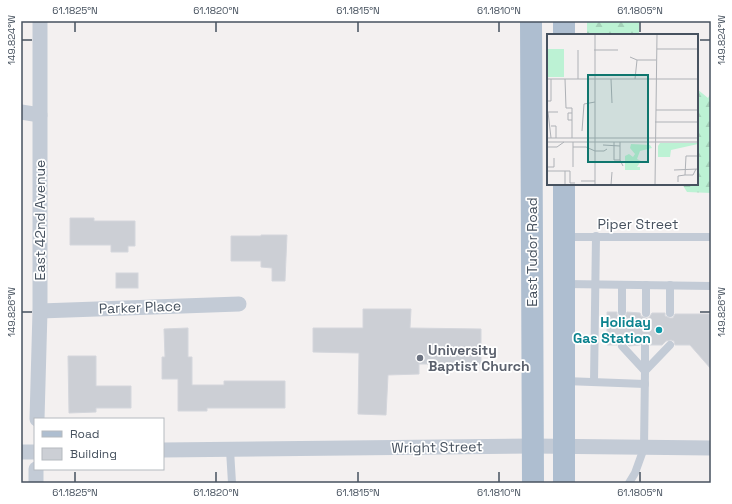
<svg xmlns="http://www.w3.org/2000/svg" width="732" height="504" viewBox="0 0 732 504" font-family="'Space Grotesk',sans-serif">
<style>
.forest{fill:url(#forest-firs)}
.building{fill:#cccfd5;stroke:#d4d6dc}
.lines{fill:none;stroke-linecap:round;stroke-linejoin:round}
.service{stroke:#c3cbd6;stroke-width:8}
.minor{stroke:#c3cbd6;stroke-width:15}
.primary{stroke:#aebed0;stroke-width:22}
.ticks{fill:none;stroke:#47525f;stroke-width:1.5}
.culture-dot{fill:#0f9aa8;stroke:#fff;stroke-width:1.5}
.worship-dot{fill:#6b7280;stroke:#fff;stroke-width:1.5}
.labels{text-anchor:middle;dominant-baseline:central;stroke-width:3.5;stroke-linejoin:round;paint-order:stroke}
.street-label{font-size:14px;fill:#47525f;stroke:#fff}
.culture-label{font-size:14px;font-weight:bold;fill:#0d838f;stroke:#fff;text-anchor:end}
.worship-label{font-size:14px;font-weight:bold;fill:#5b616d;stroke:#fff;text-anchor:start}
.inset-road{fill:none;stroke:#aeb1b6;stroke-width:1}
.view{fill:#0f766e;fill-opacity:0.15;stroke:#0f766e;stroke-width:2}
.inset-edge{fill:none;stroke:#47525f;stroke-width:2}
.neatline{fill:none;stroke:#47525f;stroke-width:1.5}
.ticks-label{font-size:10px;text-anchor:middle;fill:#47525f}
</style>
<defs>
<pattern id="forest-firs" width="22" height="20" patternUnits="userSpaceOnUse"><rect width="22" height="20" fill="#bcf2d4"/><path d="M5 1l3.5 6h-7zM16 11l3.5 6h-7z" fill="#a3d1b8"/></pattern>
</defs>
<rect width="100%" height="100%" fill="#f3f0f0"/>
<g class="forest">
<rect x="587" y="21" width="52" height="14"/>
<polygon points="697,89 708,98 711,92 711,193 687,192 682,184 697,184"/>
</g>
<g class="building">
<polygon points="70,218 94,218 94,221 135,221 135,246 128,246 128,252 111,252 111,245 70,245"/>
<polygon points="261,235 287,235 285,281 272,281 272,268 261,267 261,261 231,261 231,236 261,236"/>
<rect x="116" y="273" width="22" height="15"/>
<polygon points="363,309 411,309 410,328 481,329 481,364 419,364 419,374 388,375 386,415 358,414 359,353 313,352 313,328 363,328"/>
<polygon points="607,312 617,312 617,315 622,317 625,317 627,312 640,313 641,316 646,318 649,318 652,313 665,313 665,316 670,318 673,318 675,314 711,314 711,369 690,345 675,345 674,341 671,340 666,341 662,345 650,345 650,342 645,340 640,342 640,345 629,346 624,341 621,341 618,342 617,345 607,345"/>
<polygon points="188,328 188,357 192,357 192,385 224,385 224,381 285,381 285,408 207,408 207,411 178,411 178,379 162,379 162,357 165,357 164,329"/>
<polygon points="68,356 96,356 96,386 131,386 131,408 96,408 96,412 69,413"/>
</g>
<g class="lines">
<g class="service">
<polyline points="565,237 711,237"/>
<polyline points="565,284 711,286"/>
<polyline points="646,285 646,313"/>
<polyline points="622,312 622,285"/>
<polyline points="670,313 670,285"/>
<polyline points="622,346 645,371 644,448 635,473 629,483"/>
<polyline points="645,371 670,345"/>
<polyline points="645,371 645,345"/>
<polyline points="565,381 645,384"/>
<polyline points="594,382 596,236"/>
<polyline points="230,450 232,483"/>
</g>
<g class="minor">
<polyline points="21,112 40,115"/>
<polyline points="40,311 239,304"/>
<polyline points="37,419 40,311 40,21"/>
<polyline points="163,450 532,446 711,448"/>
<polyline points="21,452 35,452"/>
<polyline points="36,469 36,483"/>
</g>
<g class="primary">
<polyline points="531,21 533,483"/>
<polyline points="564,35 564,21"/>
<polyline points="564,483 564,184"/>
</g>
</g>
<path class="ticks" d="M75,22v10M216,22v10M358,22v10M499,22v10M640,22v10M22,40h10M700,40h10M22,312h10M700,312h10M75,472v10M216,472v10M358,472v10M499,472v10M640,472v10"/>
<circle class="culture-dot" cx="659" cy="330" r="4"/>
<circle class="worship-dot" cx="420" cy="358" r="4"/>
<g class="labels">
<g class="street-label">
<text transform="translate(40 220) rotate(-90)">East 42nd Avenue</text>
<text x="638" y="224">Piper Street</text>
<text transform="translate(532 252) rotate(-90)">East Tudor Road</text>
<text transform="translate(140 307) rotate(-2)">Parker Place</text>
<text transform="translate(437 447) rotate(-1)">Wright Street</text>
</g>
<g class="culture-label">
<text x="651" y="322">Holiday<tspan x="651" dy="16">Gas Station</tspan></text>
</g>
<g class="worship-label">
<text x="428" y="350">University<tspan x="428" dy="16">Baptist Church</tspan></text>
</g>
</g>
<g transform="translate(547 34)">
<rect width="151" height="151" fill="#f3f0f0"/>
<path d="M113,109h38v1l-27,6 -1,7h-12v-11zM84,110l19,1 2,3 -12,3 -3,8 4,2 -4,6h3v3h-15v-14l4,-2 4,3 2,-3 -5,-6z" fill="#bcf2d4"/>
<path d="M0,15h17v28h-17z" fill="#bcf2d4"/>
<path class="inset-road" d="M29,0h25M48,0v151M110,15h41M47,16h24M83,23l7,3h19M0,45h151M18,45l1,29h6v30M31,45v-29M64,45l1,24M88,45l2,-19M0,67h4v-22M109,76h42M25,86h-4v-7h4M108,88h43M4,92h5v12M35,97l2,-27 11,-2M0,104h151M4,104l-3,-26h10M0,108h151M26,108v25M67,108v18h6l3,6M56,111l17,1M0,113h10l7,-5M26,113h13l9,4h9l3,-2M73,126v-18M0,133h7v-9M127,136l24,-1M0,137h23v12h5M138,141h8l3,-6M34,147h14M131,148v-6l7,-1 1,-19h12M18,151v-14M48,151h16l1,-13M108,151l2,-151"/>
<path class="view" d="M41,41h60v87h-60z"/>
<rect width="151" height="151" class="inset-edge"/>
</g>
<rect width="732" height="504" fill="none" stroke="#ffffff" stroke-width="44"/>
<rect x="34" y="418" width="130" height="52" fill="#ffffff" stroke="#b5babf"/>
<rect x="42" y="431" width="20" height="6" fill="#aebed0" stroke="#b5babf"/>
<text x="70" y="438" font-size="12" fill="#47525f">Road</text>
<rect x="42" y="448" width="20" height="12" fill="#cccfd5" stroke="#b5babf"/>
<text x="70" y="458" font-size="12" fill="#47525f">Building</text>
<rect x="22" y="22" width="688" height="460" class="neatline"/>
<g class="ticks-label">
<text x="75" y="14">61.1825°N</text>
<text x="216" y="14">61.1820°N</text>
<text x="358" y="14">61.1815°N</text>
<text x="499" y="14">61.1810°N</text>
<text x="640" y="14">61.1805°N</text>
<text transform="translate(721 40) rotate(-90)" y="4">149.824°W</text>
<text transform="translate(11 40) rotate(-90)" y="4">149.824°W</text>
<text transform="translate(721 312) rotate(-90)" y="4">149.826°W</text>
<text transform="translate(11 312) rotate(-90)" y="4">149.826°W</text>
<text x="75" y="496">61.1825°N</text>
<text x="216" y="496">61.1820°N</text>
<text x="358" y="496">61.1815°N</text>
<text x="499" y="496">61.1810°N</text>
<text x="640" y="496">61.1805°N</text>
</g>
</svg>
